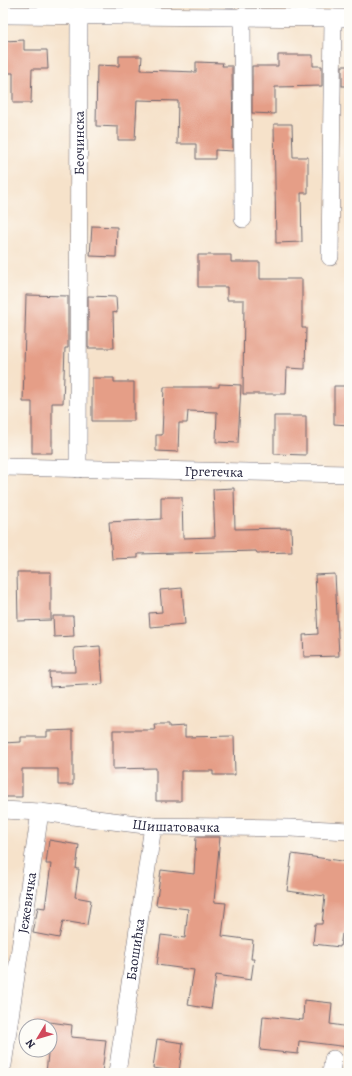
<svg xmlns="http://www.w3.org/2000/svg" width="352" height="1076" viewBox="0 0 352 1076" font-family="Alegreya,serif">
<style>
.building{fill:#e59e87}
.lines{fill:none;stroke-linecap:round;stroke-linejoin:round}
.minor-casing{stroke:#6c656d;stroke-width:18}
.minor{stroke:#fff;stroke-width:17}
.labels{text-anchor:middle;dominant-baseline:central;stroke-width:3;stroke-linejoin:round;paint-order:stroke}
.street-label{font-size:14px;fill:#22223b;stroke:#fdfcf7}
</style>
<rect width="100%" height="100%" fill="#fdfcf7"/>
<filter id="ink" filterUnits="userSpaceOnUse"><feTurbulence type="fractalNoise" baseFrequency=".025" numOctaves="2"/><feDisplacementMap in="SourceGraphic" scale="8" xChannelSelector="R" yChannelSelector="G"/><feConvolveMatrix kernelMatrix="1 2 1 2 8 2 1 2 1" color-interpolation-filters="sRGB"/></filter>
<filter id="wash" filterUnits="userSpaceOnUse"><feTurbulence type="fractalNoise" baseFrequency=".012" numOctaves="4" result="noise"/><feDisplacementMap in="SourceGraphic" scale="16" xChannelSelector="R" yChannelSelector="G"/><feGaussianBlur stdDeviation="0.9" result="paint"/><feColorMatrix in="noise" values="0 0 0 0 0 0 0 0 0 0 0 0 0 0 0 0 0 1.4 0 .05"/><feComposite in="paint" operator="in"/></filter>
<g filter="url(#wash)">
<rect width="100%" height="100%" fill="#f6e2ca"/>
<g id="blocks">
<g class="building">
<polygon points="24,40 24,50 47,50 48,69 32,69 31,103 13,103 13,73 5,73 4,41"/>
<polygon points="278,55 313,55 313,66 322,66 322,86 275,87 275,114 252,113 252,66 278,66"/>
<polygon points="119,56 142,56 141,70 196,72 196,62 223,63 222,66 232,66 233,151 215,150 215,159 196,159 196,144 177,144 178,101 137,100 135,140 118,140 118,127 96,126 97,65 119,66"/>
<rect x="342" y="66" width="7" height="20"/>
<polygon points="274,124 292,124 293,157 308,157 308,193 301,193 302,242 276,243"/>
<polygon points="92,226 117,227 116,257 90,256"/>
<polygon points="198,255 231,255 231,262 260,262 260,279 302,279 302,328 306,328 305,369 287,368 286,394 243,394 244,300 227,300 227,287 198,287"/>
<polygon points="26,295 68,296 68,348 65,348 63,403 52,403 52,453 32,453 32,402 23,402"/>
<polygon points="88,296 116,297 117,313 113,312 114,348 88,348"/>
<polygon points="92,378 114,378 114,382 134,382 134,421 92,421"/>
<polygon points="219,384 241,385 238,443 216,442 217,412 188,411 187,423 179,423 178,452 156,451 156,435 162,435 164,387 219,387"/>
<polygon points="334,386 349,386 349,425 334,424"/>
<polygon points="274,416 306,416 306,455 274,454"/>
<polygon points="234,488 235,529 291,528 292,552 257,553 256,551 138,554 138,558 112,559 109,522 161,519 161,497 182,497 183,538 215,537 213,489"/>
<polygon points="17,572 51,572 51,620 18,621"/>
<polygon points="335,574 339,656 304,657 303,635 318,634 315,575"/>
<polygon points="182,588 185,624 150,627 149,613 162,612 160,590"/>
<polygon points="53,616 73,616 74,636 54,637"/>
<polygon points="100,646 103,684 50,687 49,672 75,672 74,648"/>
<polygon points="154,724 169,724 169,727 185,726 185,737 234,736 235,775 213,775 213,771 181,771 181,801 156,801 156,768 113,769 113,730 155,730"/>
<polygon points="73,730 73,785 58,785 58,769 22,769 22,797 4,797 3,743 21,742 21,737 47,737 47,731"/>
<polygon points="196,837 220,837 214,902 226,903 222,936 253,940 251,959 254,959 251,980 216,975 211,1009 188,1005 194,970 157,965 161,935 185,938 188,909 156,905 161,870 194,874"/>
<polygon points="49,840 79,845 76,869 79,869 75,897 91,900 87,925 63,921 59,938 33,933 38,907 45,908 51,864 46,864"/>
<polygon points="292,854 349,862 349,906 346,935 342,934 340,947 313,944 315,924 322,924 325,896 287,891"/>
<polygon points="304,1000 332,1003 330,1024 349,1027 349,1047 299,1041 298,1054 260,1050 263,1016 303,1020"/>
<polygon points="34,1020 72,1025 71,1037 106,1040 102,1073 46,1073 48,1054 30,1052 30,1050 50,1050 50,1026 33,1026"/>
<polygon points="157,1039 183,1043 179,1072 153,1068"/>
</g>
</g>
</g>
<g filter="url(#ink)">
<use href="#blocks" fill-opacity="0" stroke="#6c656d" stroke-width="1"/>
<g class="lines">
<defs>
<g id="minor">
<polyline points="3,15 349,18"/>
<polyline points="242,16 243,219"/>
<polyline points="330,257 333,18"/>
<path id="s1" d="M3,467l346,7"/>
<path id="s2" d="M78,469l1,-455"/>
<path id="s3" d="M3,810l37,2 113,14 137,2 59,3"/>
<path id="s4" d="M3,1065l37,-253"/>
<path id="s5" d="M117,1073l36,-247"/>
<polyline points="331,1073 333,1059"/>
</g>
</defs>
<use href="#minor" class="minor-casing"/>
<use href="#minor" class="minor"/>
</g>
</g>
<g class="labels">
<g class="street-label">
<text stroke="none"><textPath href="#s2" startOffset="326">Беочинска</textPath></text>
<text stroke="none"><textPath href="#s1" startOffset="211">Гргетечка</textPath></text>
<text stroke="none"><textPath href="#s3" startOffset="174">Шишатовачка</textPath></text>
<text stroke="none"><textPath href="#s4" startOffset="164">Јежевичка</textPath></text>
<text stroke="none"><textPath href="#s5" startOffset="125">Баошићка</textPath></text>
</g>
</g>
<rect width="352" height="1076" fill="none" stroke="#fdfcf7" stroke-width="16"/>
<g transform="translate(38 1038) rotate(232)"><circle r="19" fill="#fdfcf7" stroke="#a5a5ac"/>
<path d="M0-3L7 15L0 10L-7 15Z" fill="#d1495b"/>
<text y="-6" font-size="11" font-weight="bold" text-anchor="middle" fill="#22223b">N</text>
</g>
</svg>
